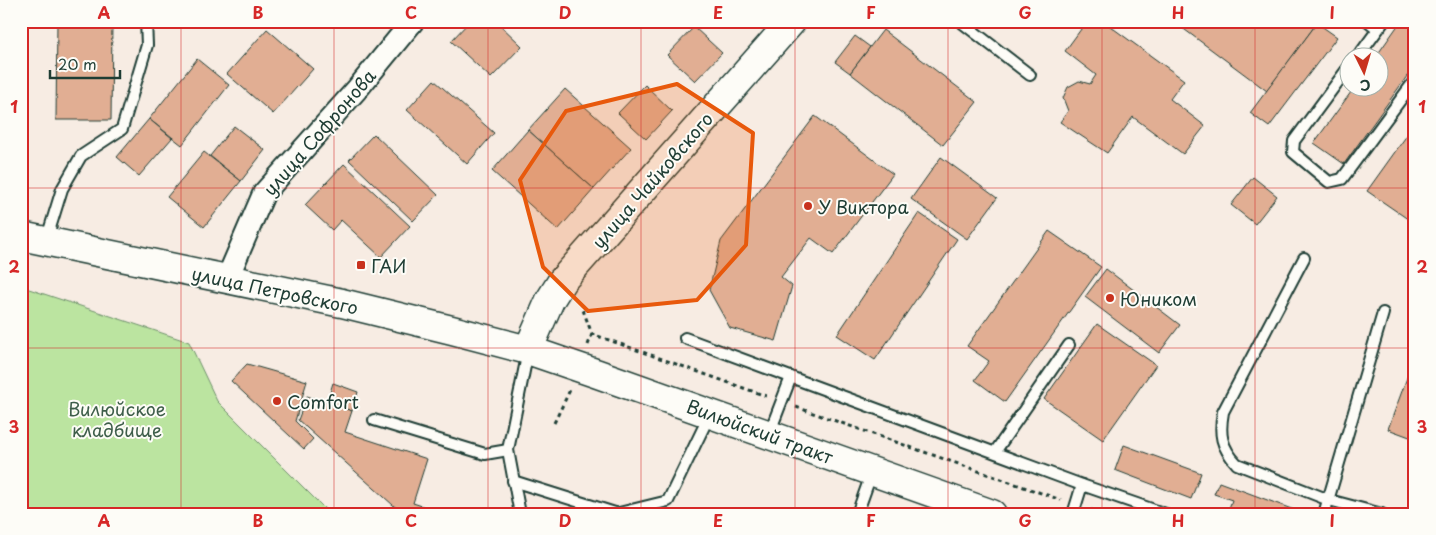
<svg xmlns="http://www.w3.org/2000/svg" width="1436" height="535" viewBox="0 0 1436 535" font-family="'Playpen Sans',sans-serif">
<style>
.green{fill:#bbe4a0;stroke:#6d906a}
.building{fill:#e1ae93;stroke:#1f3d34}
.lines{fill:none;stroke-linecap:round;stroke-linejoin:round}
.service-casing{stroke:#1f3d34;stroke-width:14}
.minor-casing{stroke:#1f3d34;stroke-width:25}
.secondary-casing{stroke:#1f3d34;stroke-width:31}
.primary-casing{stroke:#1f3d34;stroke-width:31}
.path{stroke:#1f3d34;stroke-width:3;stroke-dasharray:4 4;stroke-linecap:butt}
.service{stroke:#fdfcf7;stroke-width:10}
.minor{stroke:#fdfcf7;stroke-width:21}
.secondary{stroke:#fdfcf7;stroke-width:28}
.primary{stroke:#fdfcf7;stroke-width:28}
.marked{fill:#e8590c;fill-opacity:0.2;stroke:#e8590c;stroke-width:4;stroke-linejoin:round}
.grid{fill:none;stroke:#d62828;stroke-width:1;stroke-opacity:0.55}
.poi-dot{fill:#c8321e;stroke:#fdfcf7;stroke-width:2}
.labels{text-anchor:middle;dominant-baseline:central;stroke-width:4;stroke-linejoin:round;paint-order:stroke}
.street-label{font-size:18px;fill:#1f3d34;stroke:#fdfcf7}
.poi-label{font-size:18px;fill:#1f3d34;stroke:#fdfcf7;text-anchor:start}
.park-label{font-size:18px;fill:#3e5e4a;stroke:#fdfcf7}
.neatline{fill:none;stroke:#d62828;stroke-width:2}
.grid-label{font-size:16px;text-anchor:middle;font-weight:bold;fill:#d62828}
</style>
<rect width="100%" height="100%" fill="#f7ece3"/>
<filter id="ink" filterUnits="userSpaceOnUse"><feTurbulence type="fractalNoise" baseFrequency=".02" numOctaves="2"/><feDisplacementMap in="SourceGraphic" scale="10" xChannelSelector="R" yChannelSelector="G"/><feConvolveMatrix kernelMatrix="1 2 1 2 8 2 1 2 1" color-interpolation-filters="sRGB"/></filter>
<g filter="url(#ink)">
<polygon class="green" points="21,289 29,289 189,342 217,401 330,514 21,514"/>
<g class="building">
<polygon points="57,21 112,21 111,120 56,120"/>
<polygon points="470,21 496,21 522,46 491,78 451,41"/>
<polygon points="738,21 749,21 744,27"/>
<polygon points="1087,21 1103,21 1184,80 1170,99 1205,126 1183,154 1133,117 1107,153 1060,122 1068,111 1063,98 1068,87 1079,81 1090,84 1096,75 1065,51"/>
<polygon points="1173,21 1316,21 1317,23 1267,91"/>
<polygon points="1401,21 1415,21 1415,65 1344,164 1314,143 1354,88 1378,88 1378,58 1375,58"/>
<polygon points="1317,23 1337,37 1269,127 1250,113"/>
<polygon points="694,27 722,53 695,81 667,55"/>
<polygon points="267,29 313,69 273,114 227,74"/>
<polygon points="883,30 977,102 943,145 850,73"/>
<polygon points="855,36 870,47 850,73 835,62"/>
<polygon points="197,59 229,85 182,145 149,119"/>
<polygon points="434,80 494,133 467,164 407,110"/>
<polygon points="645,85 672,111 646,139 618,113"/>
<polygon points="565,89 631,148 594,189 528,130"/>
<polygon points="815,116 893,174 833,254 811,238 781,277 792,286 776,341 730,328 709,290 721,241"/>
<polygon points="149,119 172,138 139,176 117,157"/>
<rect x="21" y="120" width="5" height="33"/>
<polygon points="1415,124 1415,224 1367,191"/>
<polygon points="234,126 265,150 241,181 210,156"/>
<polygon points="528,130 594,189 558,230 492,171"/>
<polygon points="374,134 438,195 413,221 349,160"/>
<polygon points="204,152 241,181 204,227 167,197"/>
<polygon points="941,157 997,198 967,239 911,199"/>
<polygon points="344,164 410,226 381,257 341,220 332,230 305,205"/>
<polygon points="1253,177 1277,196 1255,224 1231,205"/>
<polygon points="919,213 957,239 875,360 837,335"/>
<polygon points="1049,231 1101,267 1005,402 975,380 989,361 967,346"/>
<polygon points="1106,269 1180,325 1159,353 1085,297"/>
<polygon points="1097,324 1156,365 1103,440 1044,399"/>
<polygon points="1415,356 1415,439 1388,429"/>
<polygon points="247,364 307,381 295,421 313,439 304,449 231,381"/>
<polygon points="333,383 358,392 352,411 327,402"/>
<polygon points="307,396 352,411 345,432 427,459 413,503 446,514 403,514 298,420"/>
<polygon points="1124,445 1201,473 1191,499 1115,470"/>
<polygon points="1219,482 1305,514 1235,514 1228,511 1232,500 1214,494"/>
</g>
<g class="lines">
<defs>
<g id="service">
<polyline points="960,21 1030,75"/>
<polyline points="1368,21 1378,29"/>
<polyline points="1357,58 1384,21"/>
<polyline points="1348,68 1294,141 1293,152 1329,182 1342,179 1415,80"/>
<polyline points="46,241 62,189 81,156 122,129 147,45 146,21"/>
<path d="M1304,258l-81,154c-4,22 -2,35 14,52l92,36 53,14"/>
<polyline points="685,338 1082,485 1166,514"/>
<polyline points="374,420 485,454 508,450"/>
<polyline points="769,434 791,377"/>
<polyline points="995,452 1069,345"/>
<polyline points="513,481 615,513"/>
<polyline points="520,514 508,450 528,351"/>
<polyline points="615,514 668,501 710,414"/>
<polyline points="857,514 872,472"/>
<polyline points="1073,514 1082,485"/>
<polyline points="1324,514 1383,313"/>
</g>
<polyline id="minor" points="227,279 264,193 358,88 413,21"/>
<polyline id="secondary" points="528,350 550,300 562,281 792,21"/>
<polyline id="primary" points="21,236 342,303 452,330 528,350 598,374 992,514"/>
</defs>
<use href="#service" class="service-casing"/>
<use href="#minor" class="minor-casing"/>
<use href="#secondary" class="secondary-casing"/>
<use href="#primary" class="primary-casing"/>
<g class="path">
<polyline points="583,310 592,334 766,396"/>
<polyline points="588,345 592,334"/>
<polyline points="796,407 1061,500"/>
<polyline points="554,423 570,390"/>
<polyline points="1091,510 1102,514"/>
</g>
<use href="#service" class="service"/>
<use href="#minor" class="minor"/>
<use href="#secondary" class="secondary"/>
<use href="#primary" class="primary"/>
</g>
</g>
<path class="marked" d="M677,84l76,49 -7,112 -49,55 -109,11 -45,-44 -23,-87 46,-69z"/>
<path class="grid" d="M181,21v493M334,21v493M488,21v493M641,21v493M795,21v493M948,21v493M1102,21v493M1255,21v493M21,188h1394M21,348h1394"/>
<g class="poi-dot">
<circle cx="808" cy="206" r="5"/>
<rect x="356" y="260" width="10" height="10" rx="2.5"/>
<circle cx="1110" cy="298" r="5"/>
<circle cx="277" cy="401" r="5"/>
</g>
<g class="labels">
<g class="street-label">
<text transform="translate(319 132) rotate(-49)">улица Софронова</text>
<text transform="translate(652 180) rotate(-49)">улица Чайковского</text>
<text transform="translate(275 290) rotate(12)">улица Петровского</text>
<text transform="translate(760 431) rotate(20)">Вилюйский тракт</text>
</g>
<g class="poi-label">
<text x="818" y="206">У Виктора</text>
<text x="371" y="265">ГАИ</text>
<text x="1120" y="298">Юником</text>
<text x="287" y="401">Comfort</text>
</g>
<g class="park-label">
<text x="117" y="408">Вилюйское<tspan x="117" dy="21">кладбище</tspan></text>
</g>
</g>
<rect width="1436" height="535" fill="none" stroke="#fdfcf7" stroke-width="55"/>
<g transform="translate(1364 72) rotate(175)"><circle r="24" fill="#fdfcf7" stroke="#a4b0a9"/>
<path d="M0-4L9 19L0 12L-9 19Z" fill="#c8321e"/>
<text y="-8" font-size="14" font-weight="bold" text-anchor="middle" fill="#1f3d34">С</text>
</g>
<path d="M50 70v8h70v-8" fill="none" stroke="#1f3d34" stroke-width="2.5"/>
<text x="58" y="70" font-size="15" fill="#1f3d34" stroke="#fdfcf7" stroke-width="4" paint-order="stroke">20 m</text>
<rect x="28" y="28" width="1380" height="480" class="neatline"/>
<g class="grid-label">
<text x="104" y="19">A</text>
<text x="258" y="19">B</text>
<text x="411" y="19">C</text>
<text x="565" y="19">D</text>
<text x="718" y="19">E</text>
<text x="871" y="19">F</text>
<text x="1025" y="19">G</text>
<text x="1178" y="19">H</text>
<text x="1332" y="19">I</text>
<text x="14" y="113">1</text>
<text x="1422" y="113">1</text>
<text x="14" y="273">2</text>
<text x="1422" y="273">2</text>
<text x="14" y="433">3</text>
<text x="1422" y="433">3</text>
<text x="104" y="527">A</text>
<text x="258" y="527">B</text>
<text x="411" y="527">C</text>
<text x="565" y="527">D</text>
<text x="718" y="527">E</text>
<text x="871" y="527">F</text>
<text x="1025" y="527">G</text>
<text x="1178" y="527">H</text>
<text x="1332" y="527">I</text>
</g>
</svg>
